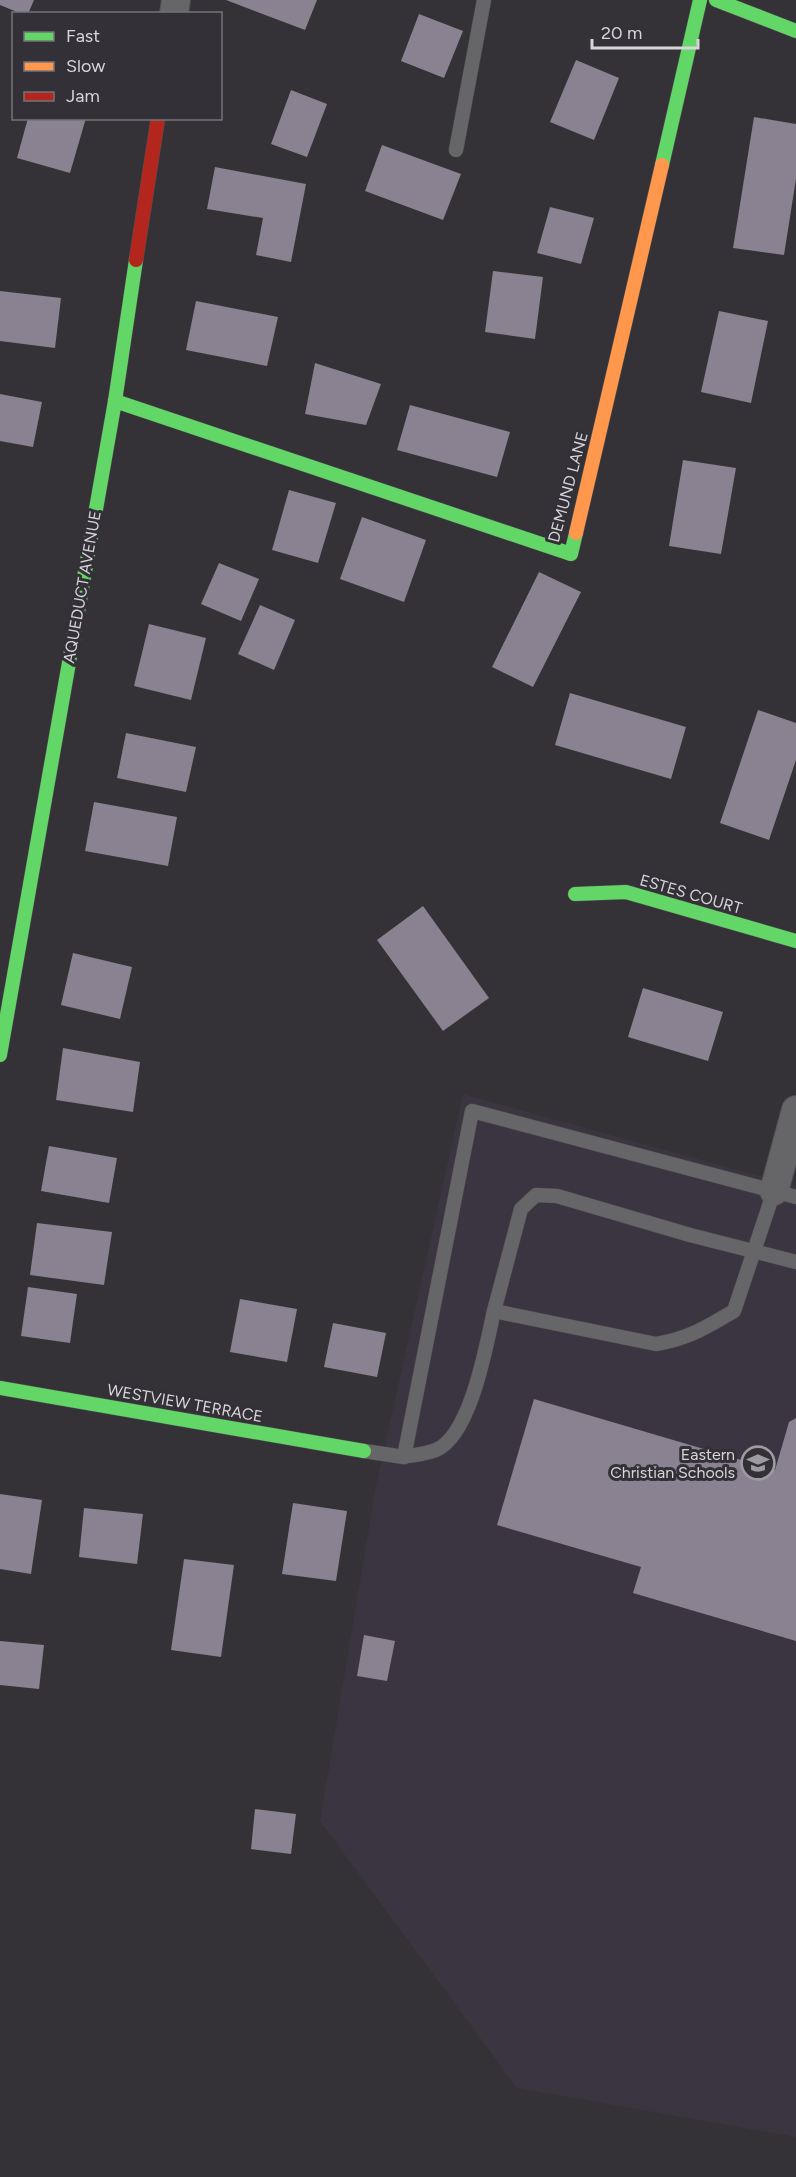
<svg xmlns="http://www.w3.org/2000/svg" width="796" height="2177" viewBox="0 0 796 2177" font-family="Figtree,sans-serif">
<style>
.built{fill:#3a3540}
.building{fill:#8a8191}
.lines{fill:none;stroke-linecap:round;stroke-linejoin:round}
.lane-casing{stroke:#504f52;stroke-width:15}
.street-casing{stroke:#504f52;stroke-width:30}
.fast-casing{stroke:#504f52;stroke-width:15}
.slow-casing{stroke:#504f52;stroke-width:15}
.jam-casing{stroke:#504f52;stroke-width:15}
.lane{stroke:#666568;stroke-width:14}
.street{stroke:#666568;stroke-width:28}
.fast{stroke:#63d668;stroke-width:14}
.slow{stroke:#ff974d;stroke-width:14}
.jam{stroke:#b3261e;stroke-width:14}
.labels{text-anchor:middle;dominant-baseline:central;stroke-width:6;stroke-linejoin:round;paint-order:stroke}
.street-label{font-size:16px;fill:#d7d5d9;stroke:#333137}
.poi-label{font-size:16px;fill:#d7d5d9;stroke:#333137;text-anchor:end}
</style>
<rect width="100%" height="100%" fill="#343236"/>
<polygon class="built" points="463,1094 796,1186 796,2137 517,2088 320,1821 376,1486"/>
<g class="building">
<polygon points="0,0 34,0 28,14 22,14 0,5"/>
<polygon points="226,0 317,0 305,30"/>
<polygon points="419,14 463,31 444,78 401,61"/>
<polygon points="576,60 619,78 594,140 550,122"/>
<polygon points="291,90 327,104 307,157 271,144"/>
<polygon points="754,117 796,124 796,179 784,255 733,248"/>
<polygon points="28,118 86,118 70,173 17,158"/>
<polygon points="382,145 461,174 443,220 365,191"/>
<polygon points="215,167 306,184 291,262 256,255 263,218 207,209"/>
<polygon points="550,207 594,218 581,264 537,253"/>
<polygon points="493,271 543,277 535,339 485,332"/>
<polygon points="0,291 61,298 55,348 0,341"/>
<polygon points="196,301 278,317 267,366 186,350"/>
<polygon points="719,311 768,321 751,403 701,392"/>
<polygon points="315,363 381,384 366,425 305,414"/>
<polygon points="0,394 42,402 33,447 0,441"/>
<polygon points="410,405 510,432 497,477 397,450"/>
<polygon points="683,460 736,468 721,554 669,546"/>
<polygon points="289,490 336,503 318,563 272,550"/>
<polygon points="362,517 426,540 404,602 340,579"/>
<polygon points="219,563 259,579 241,621 201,604"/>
<polygon points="539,572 581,592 533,687 492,667"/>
<polygon points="260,605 295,620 274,670 238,654"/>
<polygon points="149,624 206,638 191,700 134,686"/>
<polygon points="570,693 686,727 671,779 555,745"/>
<polygon points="758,710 796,723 796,760 769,840 720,823"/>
<polygon points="126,733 196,747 186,792 117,778"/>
<polygon points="94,802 177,817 168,866 85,851"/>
<polygon points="423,906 489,998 443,1031 377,940"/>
<polygon points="73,953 132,967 120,1019 61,1005"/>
<polygon points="643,988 723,1012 708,1061 628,1037"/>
<polygon points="63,1048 140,1062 133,1112 56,1100"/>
<polygon points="49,1146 117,1158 109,1203 41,1191"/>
<polygon points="37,1223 112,1232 104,1285 30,1275"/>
<polygon points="28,1287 77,1294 70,1343 21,1336"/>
<polygon points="240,1299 297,1309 287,1362 230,1352"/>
<polygon points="333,1323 386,1333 377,1377 324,1367"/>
<polygon points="534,1399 775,1470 789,1422 796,1418 796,1641 633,1593 641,1567 497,1525"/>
<polygon points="0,1494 42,1500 31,1574 0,1569"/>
<polygon points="293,1503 347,1511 336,1581 282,1574"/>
<polygon points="84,1508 143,1514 137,1564 79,1557"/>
<polygon points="184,1559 234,1565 221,1657 171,1650"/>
<polygon points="364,1635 395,1641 387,1681 357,1676"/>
<polygon points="0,1641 44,1645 39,1689 0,1685"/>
<polygon points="255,1809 296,1814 291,1854 251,1849"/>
</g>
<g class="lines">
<defs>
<g id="lane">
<polyline points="456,150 484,0"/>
<path d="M774,1191l-40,120c-27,16 -46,28 -78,33l-162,-33 27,-102 15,-14 21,1 133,39 106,27"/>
<polyline points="364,1451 404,1457 472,1111 796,1197"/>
<path d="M404,1457c10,-2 22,-3 32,-7 35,-15 50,-104 58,-139"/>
</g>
<g id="street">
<polyline points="174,14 176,0"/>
<polyline points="774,1191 796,1110"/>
</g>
<g id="fast">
<polyline points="716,0 796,31"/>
<polyline points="662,165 700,0"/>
<polyline points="115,401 571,554 576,533"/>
<polyline points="575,894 626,892 796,941"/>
<polyline points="0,1055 115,401 136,260"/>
<polyline points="0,1388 364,1451"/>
</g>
<polyline id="slow" points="576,533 662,165"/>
<polyline id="jam" points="136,260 158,118"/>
</defs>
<use href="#lane" class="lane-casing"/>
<use href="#street" class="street-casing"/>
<use href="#fast" class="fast-casing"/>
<use href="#slow" class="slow-casing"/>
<use href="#jam" class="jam-casing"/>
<use href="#lane" class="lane"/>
<use href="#street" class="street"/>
<use href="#fast" class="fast"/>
<use href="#slow" class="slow"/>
<use href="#jam" class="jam"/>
</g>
<defs>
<symbol id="school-ring" viewBox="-11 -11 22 22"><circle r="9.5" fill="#333137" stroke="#9e9ca0" stroke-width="1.5"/><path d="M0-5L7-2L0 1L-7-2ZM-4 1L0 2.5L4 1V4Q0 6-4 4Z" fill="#9e9ca0"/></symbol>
</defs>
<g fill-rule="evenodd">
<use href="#school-ring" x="739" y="1444" width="38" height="38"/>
</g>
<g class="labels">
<g class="street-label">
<text transform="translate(568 487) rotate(-75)">DEMUND LANE</text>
<text transform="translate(82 587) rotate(-80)">AQUEDUCT AVENUE</text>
<text transform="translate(691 894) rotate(16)">ESTES COURT</text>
<text transform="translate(185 1403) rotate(10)">WESTVIEW TERRACE</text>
</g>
<g class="poi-label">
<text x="735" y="1454">Eastern<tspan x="735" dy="18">Christian Schools</tspan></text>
</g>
</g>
<rect x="12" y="12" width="210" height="108" fill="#333137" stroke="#757378" stroke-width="1.5"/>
<rect x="24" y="32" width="30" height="9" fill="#63d668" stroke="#757378" stroke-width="1.5"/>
<text x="66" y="42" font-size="18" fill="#d7d5d9">Fast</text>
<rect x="24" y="62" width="30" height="9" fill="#ff974d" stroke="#757378" stroke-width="1.5"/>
<text x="66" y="72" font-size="18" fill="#d7d5d9">Slow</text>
<rect x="24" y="92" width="30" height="9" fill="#b3261e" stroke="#757378" stroke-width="1.5"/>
<text x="66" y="102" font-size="18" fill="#d7d5d9">Jam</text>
<path d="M592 39v9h106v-9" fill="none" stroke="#d7d5d9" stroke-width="3"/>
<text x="601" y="39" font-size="18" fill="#d7d5d9" stroke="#333137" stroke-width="4.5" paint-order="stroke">20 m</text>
</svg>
